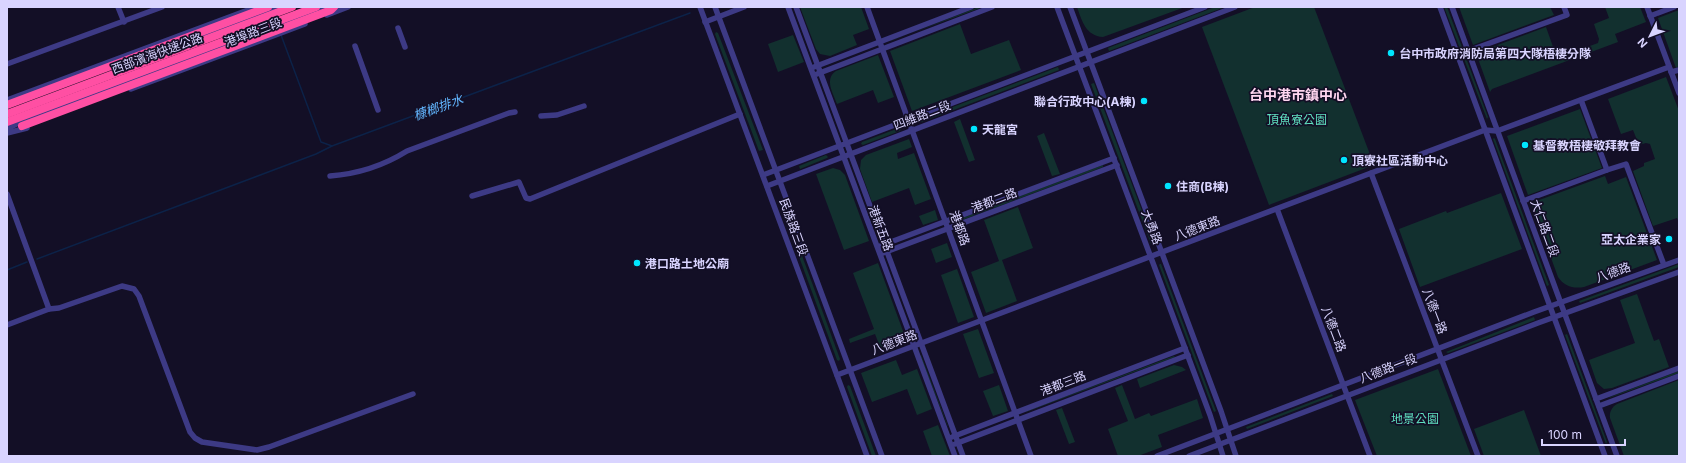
<svg xmlns="http://www.w3.org/2000/svg" width="1686" height="463" viewBox="0 0 1686 463" font-family="Inter,'Noto Sans TC',sans-serif">
<style>
.green{fill:#12302f}
.lines{fill:none;stroke-linecap:round;stroke-linejoin:round}
.stream{stroke:#0c2248;stroke-width:1.5}
.minor{stroke:#3d3a85;stroke-width:5.5}
.highway{stroke:#ff4fa3;stroke-width:8}
.poi-dot{fill:#00e5ff;stroke:#130f26;stroke-width:1.5}
.labels{text-anchor:middle;dominant-baseline:central;stroke-width:3.5;stroke-linejoin:round;paint-order:stroke}
.street-label{font-size:12px;fill:#d9d4ff;stroke:#130f26}
.poi-label{font-size:12px;font-weight:bold;fill:#d9d4ff;stroke:#130f26;text-anchor:start}
.park-label{font-size:12px;fill:#5fe0c0;stroke:#130f26}
.water-label{font-size:13px;font-style:italic;fill:#62b6ff;stroke:#130f26}
.quarter-label{font-size:14px;font-weight:bold;fill:#ffd6f0;stroke:#130f26}
</style>
<rect width="100%" height="100%" fill="#130f26"/>
<g class="green">
<polygon points="800,7 861,7 869,29 853,35 857,45 830,56 820,54 816,49"/>
<polygon points="979,7 983,7 890,41 891,41"/>
<path d="M1077,7h108l-82,30c-17,-1 -21,-16 -26,-30z"/>
<polygon points="1215,7 1225,7 1109,51 1108,48"/>
<polygon points="1255,7 1314,7 1374,165 1269,205 1202,27"/>
<polygon points="1444,7 1447,7 1488,117 1487,119"/>
<polygon points="1459,7 1550,7 1554,15 1473,45"/>
<polygon points="1605,7 1640,7 1646,22 1615,34 1618,42 1492,89 1490,92 1476,53 1546,27 1557,58 1598,43 1599,39 1594,24 1609,18"/>
<polygon points="1679,10 1679,66 1676,68 1658,18"/>
<polygon points="960,24 971,54 1009,40 1021,70 912,111 890,51"/>
<polygon points="716,32 718,33 763,150 759,151 715,34"/>
<polygon points="793,35 804,62 778,72 768,44"/>
<path d="M878,55l16,42 -16,6 -5,-13 -36,14c-4,-11 -13,-25 -1,-33z"/>
<polygon points="1058,67 1059,70 922,122 920,121 921,119"/>
<polygon points="1666,77 1679,111 1679,223 1677,218 1653,226 1633,171 1644,166 1644,163 1655,159 1650,144 1646,143 1639,145 1633,130 1621,134 1608,99"/>
<polygon points="1094,83 1154,243 1153,245 1151,244 1091,84"/>
<polygon points="1580,109 1602,168 1528,195 1507,136"/>
<polygon points="960,119 975,160 969,162 954,122"/>
<polygon points="899,128 901,129 900,131 863,145 861,144 862,142"/>
<polygon points="1044,133 1060,174 1052,176 1037,136"/>
<polygon points="1494,138 1495,139 1549,285 1547,286 1493,139"/>
<polygon points="909,139 912,147 897,153 898,159 914,153 931,199 915,205 909,188 872,202 860,169 861,160 866,155"/>
<polygon points="826,155 828,157 827,158 800,169 799,166"/>
<polygon points="1103,165 1103,167 957,222 957,220"/>
<polygon points="833,168 840,170 845,175 869,241 844,250 816,174"/>
<path d="M1605,176l3,8 18,-7 31,83 -73,27c-11,2 -20,-1 -26,-10l-27,-74z"/>
<polygon points="1501,193 1522,249 1420,287 1399,229 1446,211 1447,213"/>
<polygon points="783,204 840,359 839,361 837,360 780,205"/>
<polygon points="1018,207 1033,248 1002,260 1017,301 986,313 971,272 999,261 984,220"/>
<polygon points="935,210 938,220 923,225 919,216"/>
<polygon points="947,243 952,257 936,263 931,249"/>
<polygon points="878,263 907,342 882,352 875,334 850,343 849,339 874,329 853,273"/>
<polygon points="1160,264 1161,264 1216,411 1214,412 1159,265"/>
<polygon points="1679,264 1679,267 1580,303 1579,301"/>
<polygon points="957,269 974,317 958,323 941,275"/>
<polygon points="1637,294 1654,341 1659,339 1669,367 1612,388 1604,389 1597,383 1589,360 1635,343 1620,300"/>
<polygon points="1534,317 1535,320 1448,353 1446,352"/>
<polygon points="978,329 994,373 979,378 963,334"/>
<polygon points="1567,334 1607,442 1606,444 1565,335"/>
<polygon points="921,355 948,426 948,427 920,356"/>
<polygon points="1174,356 1175,357 1026,412 1027,411"/>
<polygon points="896,360 902,375 917,369 932,409 917,415 907,389 872,402 861,373"/>
<polygon points="1174,365 1182,367 1186,370 1140,388 1137,379"/>
<polygon points="1438,369 1471,456 1377,456 1355,400"/>
<polygon points="1679,371 1679,373 1609,398 1610,397"/>
<path d="M1679,380v76h-55l-14,-38c-1,-6 2,-11 7,-14z"/>
<polygon points="848,385 850,386 876,456 872,456 847,387"/>
<polygon points="999,385 1008,411 993,416 983,391"/>
<polygon points="1122,385 1135,419 1149,413 1151,416 1197,399 1203,418 1158,435 1162,447 1138,456 1118,456 1108,429 1128,421 1115,388"/>
<polygon points="1332,394 1333,396 1247,429 1246,427"/>
<polygon points="1062,408 1075,442 1069,444 1056,410"/>
<polygon points="1524,410 1541,456 1484,456 1474,429"/>
<polygon points="938,425 950,456 932,456 923,431"/>
</g>
<g class="lines">
<g class="stream">
<polyline points="281,35 321,142 332,146 690,13"/>
<polyline points="37,259 316,154 332,146"/>
<polyline points="7,270 27,262"/>
</g>
<g class="minor">
<polyline points="118,7 124,22"/>
<polyline points="700,7 867,456"/>
<polyline points="715,7 882,456"/>
<polyline points="788,7 955,456"/>
<polyline points="796,7 963,456"/>
<polyline points="867,7 1031,456"/>
<polyline points="1057,7 1210,415 1223,456"/>
<polyline points="1070,7 1221,411 1236,456"/>
<polyline points="1440,7 1605,456"/>
<polyline points="1452,7 1617,456"/>
<polyline points="1647,7 1679,93"/>
<polyline points="327,15 348,7"/>
<polyline points="1650,16 1674,7"/>
<polyline points="705,22 744,7"/>
<polyline points="398,28 405,47"/>
<polyline points="355,46 378,110"/>
<polyline points="1468,51 1567,15 1564,7"/>
<polyline points="142,59 280,7"/>
<polyline points="7,64 162,7"/>
<polyline points="814,67 971,7"/>
<polyline points="1671,72 1679,70"/>
<polyline points="817,74 992,7"/>
<polyline points="131,89 305,24"/>
<polyline points="7,100 256,7"/>
<polyline points="1581,100 1607,170 1626,164 1664,265"/>
<polyline points="541,116 557,115 584,106"/>
<polyline points="7,129 20,122 328,7"/>
<polyline points="7,133 27,128"/>
<polyline points="1371,173 1478,456"/>
<polyline points="763,175 1205,7"/>
<path d="M330,176c27,-2 53,-10 77,-25l102,-38 6,-1"/>
<polyline points="767,186 1235,7"/>
<polyline points="7,194 49,309"/>
<polyline points="472,196 519,182 526,198 530,199 740,114"/>
<polyline points="1523,201 1607,170"/>
<polyline points="1277,209 1370,456"/>
<polyline points="880,246 1114,158"/>
<polyline points="883,253 1117,165"/>
<polyline points="7,325 49,309 59,308 122,286 134,289 139,296 190,432 195,438 202,442 257,450 269,447 413,394"/>
<polyline points="837,375 1485,130 1497,131 1669,67"/>
<polyline points="1596,399 1679,368"/>
<polyline points="1599,406 1679,376"/>
<polyline points="952,437 1185,348"/>
<polyline points="955,444 1188,355"/>
<polyline points="1157,456 1534,312 1679,260"/>
<polyline points="1189,456 1538,323 1679,272"/>
</g>
<g class="highway">
<polyline points="7,105 268,7"/>
<polyline points="7,114 292,7"/>
<polyline points="7,122 316,7"/>
<polyline points="22,126 331,10 334,7"/>
</g>
</g>
<g class="poi-dot">
<circle cx="1391" cy="53" r="4"/>
<circle cx="1144" cy="101" r="4"/>
<circle cx="974" cy="129" r="4"/>
<circle cx="1525" cy="145" r="4"/>
<circle cx="1344" cy="160" r="4"/>
<circle cx="1168" cy="186" r="4"/>
<circle cx="1669" cy="239" r="4"/>
<circle cx="637" cy="263" r="4"/>
</g>
<g class="labels">
<g class="street-label">
<text transform="translate(253 32) rotate(-21)">港埠路三段</text>
<text transform="translate(157 53) rotate(-20)">西部濱海快速公路</text>
<text transform="translate(922 115) rotate(-21)">四維路二段</text>
<text transform="translate(994 200) rotate(-21)">港都二路</text>
<text transform="translate(794 227) rotate(70)">民族路三段</text>
<text transform="translate(1152 227) rotate(69)">大勇路</text>
<text transform="translate(881 228) rotate(69)">港新五路</text>
<text transform="translate(960 228) rotate(70)">港都路</text>
<text transform="translate(1197 228) rotate(-21)">八德東路</text>
<text transform="translate(1545 228) rotate(70)">大仁路二段</text>
<text transform="translate(1613 272) rotate(-20)">八德路</text>
<text transform="translate(1435 311) rotate(69)">八德一路</text>
<text transform="translate(1334 329) rotate(69)">八德二路</text>
<text transform="translate(894 342) rotate(-21)">八德東路</text>
<text transform="translate(1388 368) rotate(-21)">八德路一段</text>
<text transform="translate(1063 383) rotate(-21)">港都三路</text>
</g>
<g class="poi-label">
<text x="1399" y="53">台中市政府消防局第四大隊梧棲分隊</text>
<text x="1136" y="101" text-anchor="end">聯合行政中心(A棟)</text>
<text x="982" y="129">天龍宮</text>
<text x="1533" y="145">基督教梧棲敬拜教會</text>
<text x="1352" y="160">頂寮社區活動中心</text>
<text x="1176" y="186">住商(B棟)</text>
<text x="1661" y="239" text-anchor="end">亞太企業家</text>
<text x="645" y="263">港口路土地公廟</text>
</g>
<g class="park-label">
<text x="1297" y="119">頂魚寮公園</text>
<text x="1415" y="418">地景公園</text>
</g>
<g class="water-label">
<text transform="translate(438 107) rotate(-20)">槺榔排水</text>
</g>
<g class="quarter-label">
<text x="1298" y="94">台中港市鎮中心</text>
</g>
</g>
<rect width="1686" height="463" fill="none" stroke="#d9d4ff" stroke-width="16"/>
<g transform="translate(1650 36) rotate(228)" stroke="#130f26" stroke-width="3" paint-order="stroke">
<path d="M0-3L7 15L0 10L-7 15Z" fill="#d9d4ff"/>
<text y="-6" font-size="11" font-weight="bold" text-anchor="middle" fill="#d9d4ff">N</text>
</g>
<path d="M1542 439v6h83v-6" fill="none" stroke="#d9d4ff" stroke-width="2"/>
<text x="1548" y="439" font-size="12" fill="#d9d4ff" stroke="#130f26" stroke-width="3" paint-order="stroke">100 m</text>
</svg>
